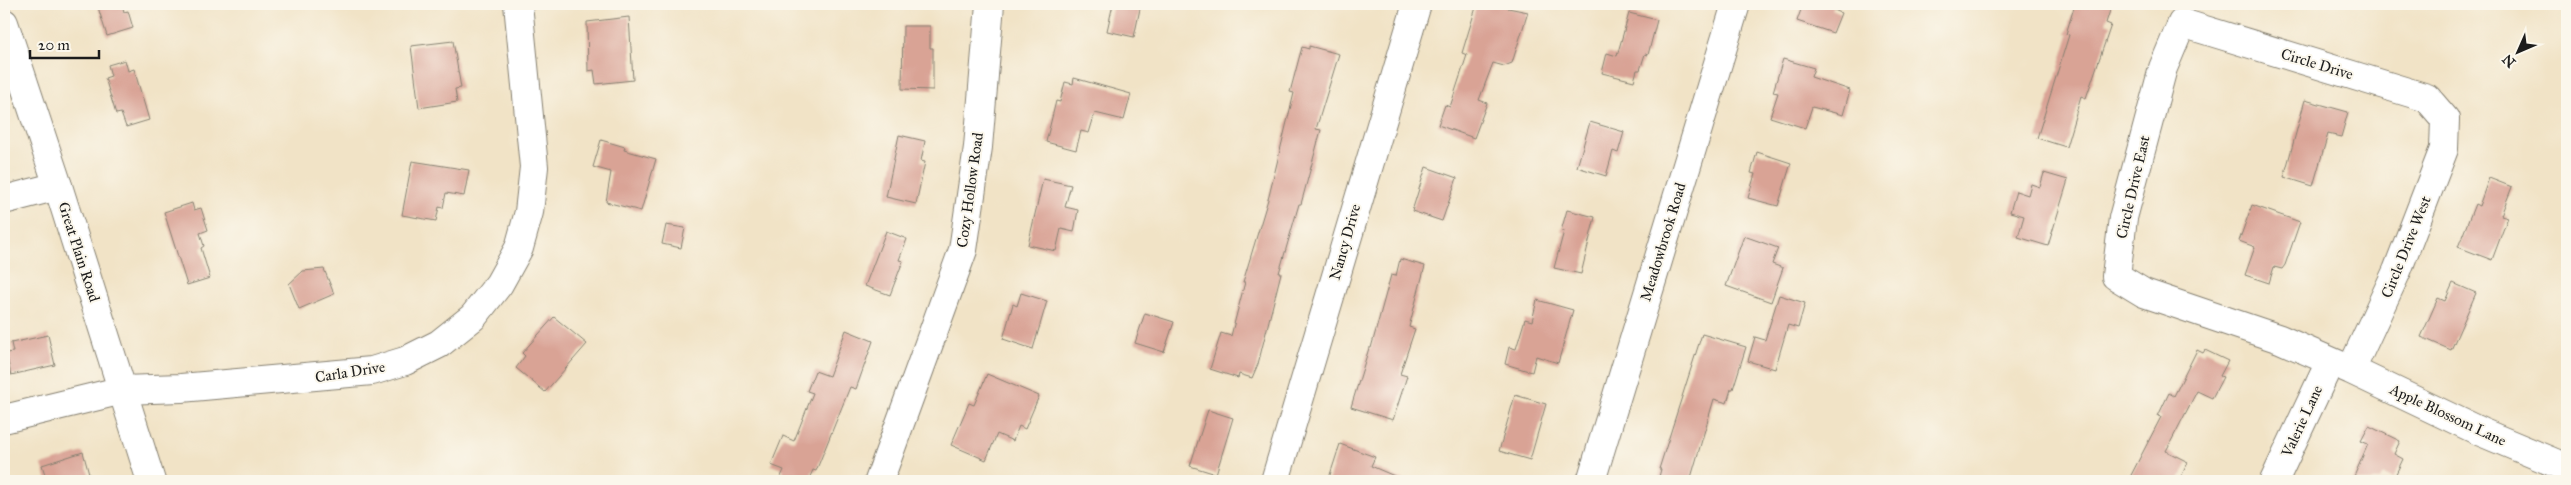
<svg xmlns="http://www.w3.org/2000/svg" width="2571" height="485" viewBox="0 0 2571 485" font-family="'IM FELL Great Primer',serif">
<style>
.building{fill:#d9a395}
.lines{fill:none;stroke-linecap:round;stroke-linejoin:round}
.minor-casing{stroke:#868071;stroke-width:30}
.minor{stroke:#fff;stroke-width:28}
.labels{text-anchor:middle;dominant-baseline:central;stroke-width:4;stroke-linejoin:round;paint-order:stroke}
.street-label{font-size:15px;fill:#1c1c1c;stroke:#fbf7ec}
</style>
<rect width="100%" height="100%" fill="#fbf7ec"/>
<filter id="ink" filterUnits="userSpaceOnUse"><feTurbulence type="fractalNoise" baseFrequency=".02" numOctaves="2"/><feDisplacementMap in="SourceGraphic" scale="10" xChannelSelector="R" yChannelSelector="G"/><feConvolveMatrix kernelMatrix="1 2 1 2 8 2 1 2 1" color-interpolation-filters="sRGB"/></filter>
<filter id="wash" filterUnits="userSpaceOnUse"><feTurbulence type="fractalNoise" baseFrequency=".0096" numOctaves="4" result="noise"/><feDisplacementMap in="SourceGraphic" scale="20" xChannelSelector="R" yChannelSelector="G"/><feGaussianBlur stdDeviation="1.12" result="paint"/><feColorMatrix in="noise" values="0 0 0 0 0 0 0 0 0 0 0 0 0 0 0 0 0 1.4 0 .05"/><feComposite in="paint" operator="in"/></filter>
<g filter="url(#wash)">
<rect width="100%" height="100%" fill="#f1e3c6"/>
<g id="blocks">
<g class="building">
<polygon points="97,4 122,4 124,12 128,11 133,28 107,36"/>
<polygon points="1113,4 1141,4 1134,37 1107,31"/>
<polygon points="1477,4 1509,4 1508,8 1528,12 1512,63 1504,66 1493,63 1479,100 1487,103 1474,138 1438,125 1445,105 1450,107 1467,55 1462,53"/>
<polygon points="1803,4 1834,4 1832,9 1841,13 1833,33 1797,21"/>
<polygon points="2075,4 2112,4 2106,23 2111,25 2086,98 2081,96 2066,147 2037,138 2069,35 2066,34"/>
<polygon points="1629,13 1657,20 1648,55 1645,54 1640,70 1637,70 1634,81 1602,73 1607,53 1617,56"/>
<polygon points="629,17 633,80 596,84 594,70 588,71 587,22"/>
<polygon points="903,26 930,26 930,48 933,48 933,90 902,89"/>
<polygon points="453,41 461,88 455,89 457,102 419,108 411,46"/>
<polygon points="1309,46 1339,54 1316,129 1321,130 1301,204 1299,204 1279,273 1281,273 1258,364 1252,378 1239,374 1238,378 1210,369 1221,333 1231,336 1245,282 1243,282 1269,196 1294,93 1290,92 1302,47 1309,49"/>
<polygon points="1783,59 1814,68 1811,77 1850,90 1843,115 1812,107 1805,128 1770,117 1778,93 1773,92"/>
<polygon points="125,60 128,71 134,69 149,120 126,127 121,113 116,114 105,78 111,76 108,65"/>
<polygon points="1074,78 1131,94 1124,120 1095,113 1089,133 1081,131 1076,150 1046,142 1056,101 1060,102 1065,82 1073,84"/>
<polygon points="2305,100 2348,112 2341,137 2328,134 2313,186 2284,177"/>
<polygon points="1590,122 1624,132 1618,153 1613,151 1606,176 1577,167"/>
<polygon points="899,135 925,141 921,161 925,162 916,204 886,197"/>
<polygon points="601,140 625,147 624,150 656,159 641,211 606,202 611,172 593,167"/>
<polygon points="1757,152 1791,163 1778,206 1748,198 1755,174 1751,173"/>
<polygon points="412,161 469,170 464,196 446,193 443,208 439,207 436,221 402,215"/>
<polygon points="1426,167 1457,178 1442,221 1412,211"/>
<polygon points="2044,173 2068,180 2048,246 2018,237 2024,216 2010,212 2016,191 2028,195 2031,184 2040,187"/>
<polygon points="2489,178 2512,187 2501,215 2508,217 2492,260 2458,247 2475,204 2479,206"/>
<polygon points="1043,179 1071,185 1065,207 1078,210 1074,232 1061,229 1056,251 1028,245"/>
<polygon points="192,203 194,210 201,208 208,230 200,233 204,246 201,248 210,278 187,285 164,212"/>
<polygon points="2252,205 2300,222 2285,265 2282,269 2274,267 2269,283 2245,275 2255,247 2239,241"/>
<polygon points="1567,210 1595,217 1581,274 1554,268 1564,231 1561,231"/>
<polygon points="666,225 685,228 681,248 662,244"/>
<polygon points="886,231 907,239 899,260 903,261 890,295 865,286"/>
<polygon points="1744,236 1778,248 1772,264 1783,268 1771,302 1726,286"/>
<polygon points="1400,259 1425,266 1409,327 1415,329 1400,374 1407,376 1393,420 1351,407 1369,348 1371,348 1391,275 1396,276"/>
<polygon points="324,269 334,294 299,309 289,284 303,271"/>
<polygon points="2453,283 2476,293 2451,350 2421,337 2438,298 2445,301"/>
<polygon points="1021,293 1047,301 1033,349 1003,339 1013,304 1017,306"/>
<polygon points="1779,295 1805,303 1798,328 1788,325 1775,369 1748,361 1755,337 1765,340"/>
<polygon points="1537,300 1573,310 1558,363 1536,356 1532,372 1505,364 1509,347 1516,349 1525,319 1532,321"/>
<polygon points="1145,313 1174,322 1164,352 1135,343"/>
<polygon points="554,317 587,344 545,392 516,368 525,356 522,353"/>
<polygon points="846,330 873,341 856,389 850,387 816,471 813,470 808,481 779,481 784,470 771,465 783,436 794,441 813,393 807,391 815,371 829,376"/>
<polygon points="1702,334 1746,347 1733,389 1731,389 1727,403 1714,399 1690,481 1658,481 1661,469 1659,469"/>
<polygon points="48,335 55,365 11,375 6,353 13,352 11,343"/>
<polygon points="2197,350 2203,353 2205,350 2228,361 2220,376 2223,377 2212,398 2197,391 2166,451 2188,462 2179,481 2128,481 2161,417 2158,416 2169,393 2174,396"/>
<polygon points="987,374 1039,396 1025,429 1019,426 1013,441 997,434 986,460 951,445 969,403 974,405"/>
<polygon points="1515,395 1546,404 1530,460 1499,451"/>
<polygon points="1208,410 1233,418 1216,474 1190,466"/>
<polygon points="2369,426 2400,441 2394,454 2403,459 2393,480 2383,475 2380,481 2352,481 2368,444 2361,441"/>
<polygon points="1340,444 1375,457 1371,466 1406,481 1328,481"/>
<polygon points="83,452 90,478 79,481 47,481 42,465"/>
</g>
</g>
</g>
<g filter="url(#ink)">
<use href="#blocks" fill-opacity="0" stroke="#868071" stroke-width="1"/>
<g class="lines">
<defs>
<g id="minor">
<polyline points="4,23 58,186 151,481"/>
<polyline points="4,200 58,186"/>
<polyline points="2351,370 2397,271 2444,149 2445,119 2427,98 2182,23 2163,68 2123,218 2116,276 2144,293 2280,339 2351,370 2481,432 2567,468"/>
<polyline points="4,419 123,390 181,388 372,371 405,361 439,344 473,317 499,284 519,248 529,212 534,167 518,4"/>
<polyline points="879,481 963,250 978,147 990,4"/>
<polyline points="1275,481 1417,4"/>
<polyline points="1591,481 1736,4"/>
<polyline points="2274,481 2330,362"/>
</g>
</defs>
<use href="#minor" class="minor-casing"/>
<use href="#minor" class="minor"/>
</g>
</g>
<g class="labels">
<g class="street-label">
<text transform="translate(2317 64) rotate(17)">Circle Drive</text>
<text transform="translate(2133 187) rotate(-77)">Circle Drive East</text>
<text transform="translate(970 190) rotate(-82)">Cozy Hollow Road</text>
<text transform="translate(1345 242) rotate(-74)">Nancy Drive</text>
<text transform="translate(1663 242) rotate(-73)">Meadowbrook Road</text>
<text transform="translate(2406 247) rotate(-68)">Circle Drive West</text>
<text transform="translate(79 252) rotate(72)">Great Plain Road</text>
<text transform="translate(350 372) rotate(-9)">Carla Drive</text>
<text transform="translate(2448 415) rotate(25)">Apple Blossom Lane</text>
<text transform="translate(2302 421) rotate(-65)">Valerie Lane</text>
</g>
</g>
<rect width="2571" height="485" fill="none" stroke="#fbf7ec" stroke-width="20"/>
<g transform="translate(2518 52) rotate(225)" stroke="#fbf7ec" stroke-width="4" paint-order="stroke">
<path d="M0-4L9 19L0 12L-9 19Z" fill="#1c1c1c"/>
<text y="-8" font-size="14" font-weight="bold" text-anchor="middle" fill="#1c1c1c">N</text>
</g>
<path d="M30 50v8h69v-8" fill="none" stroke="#1c1c1c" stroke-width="2.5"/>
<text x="38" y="50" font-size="15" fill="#1c1c1c" stroke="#fbf7ec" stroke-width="4" paint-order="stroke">20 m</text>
</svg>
